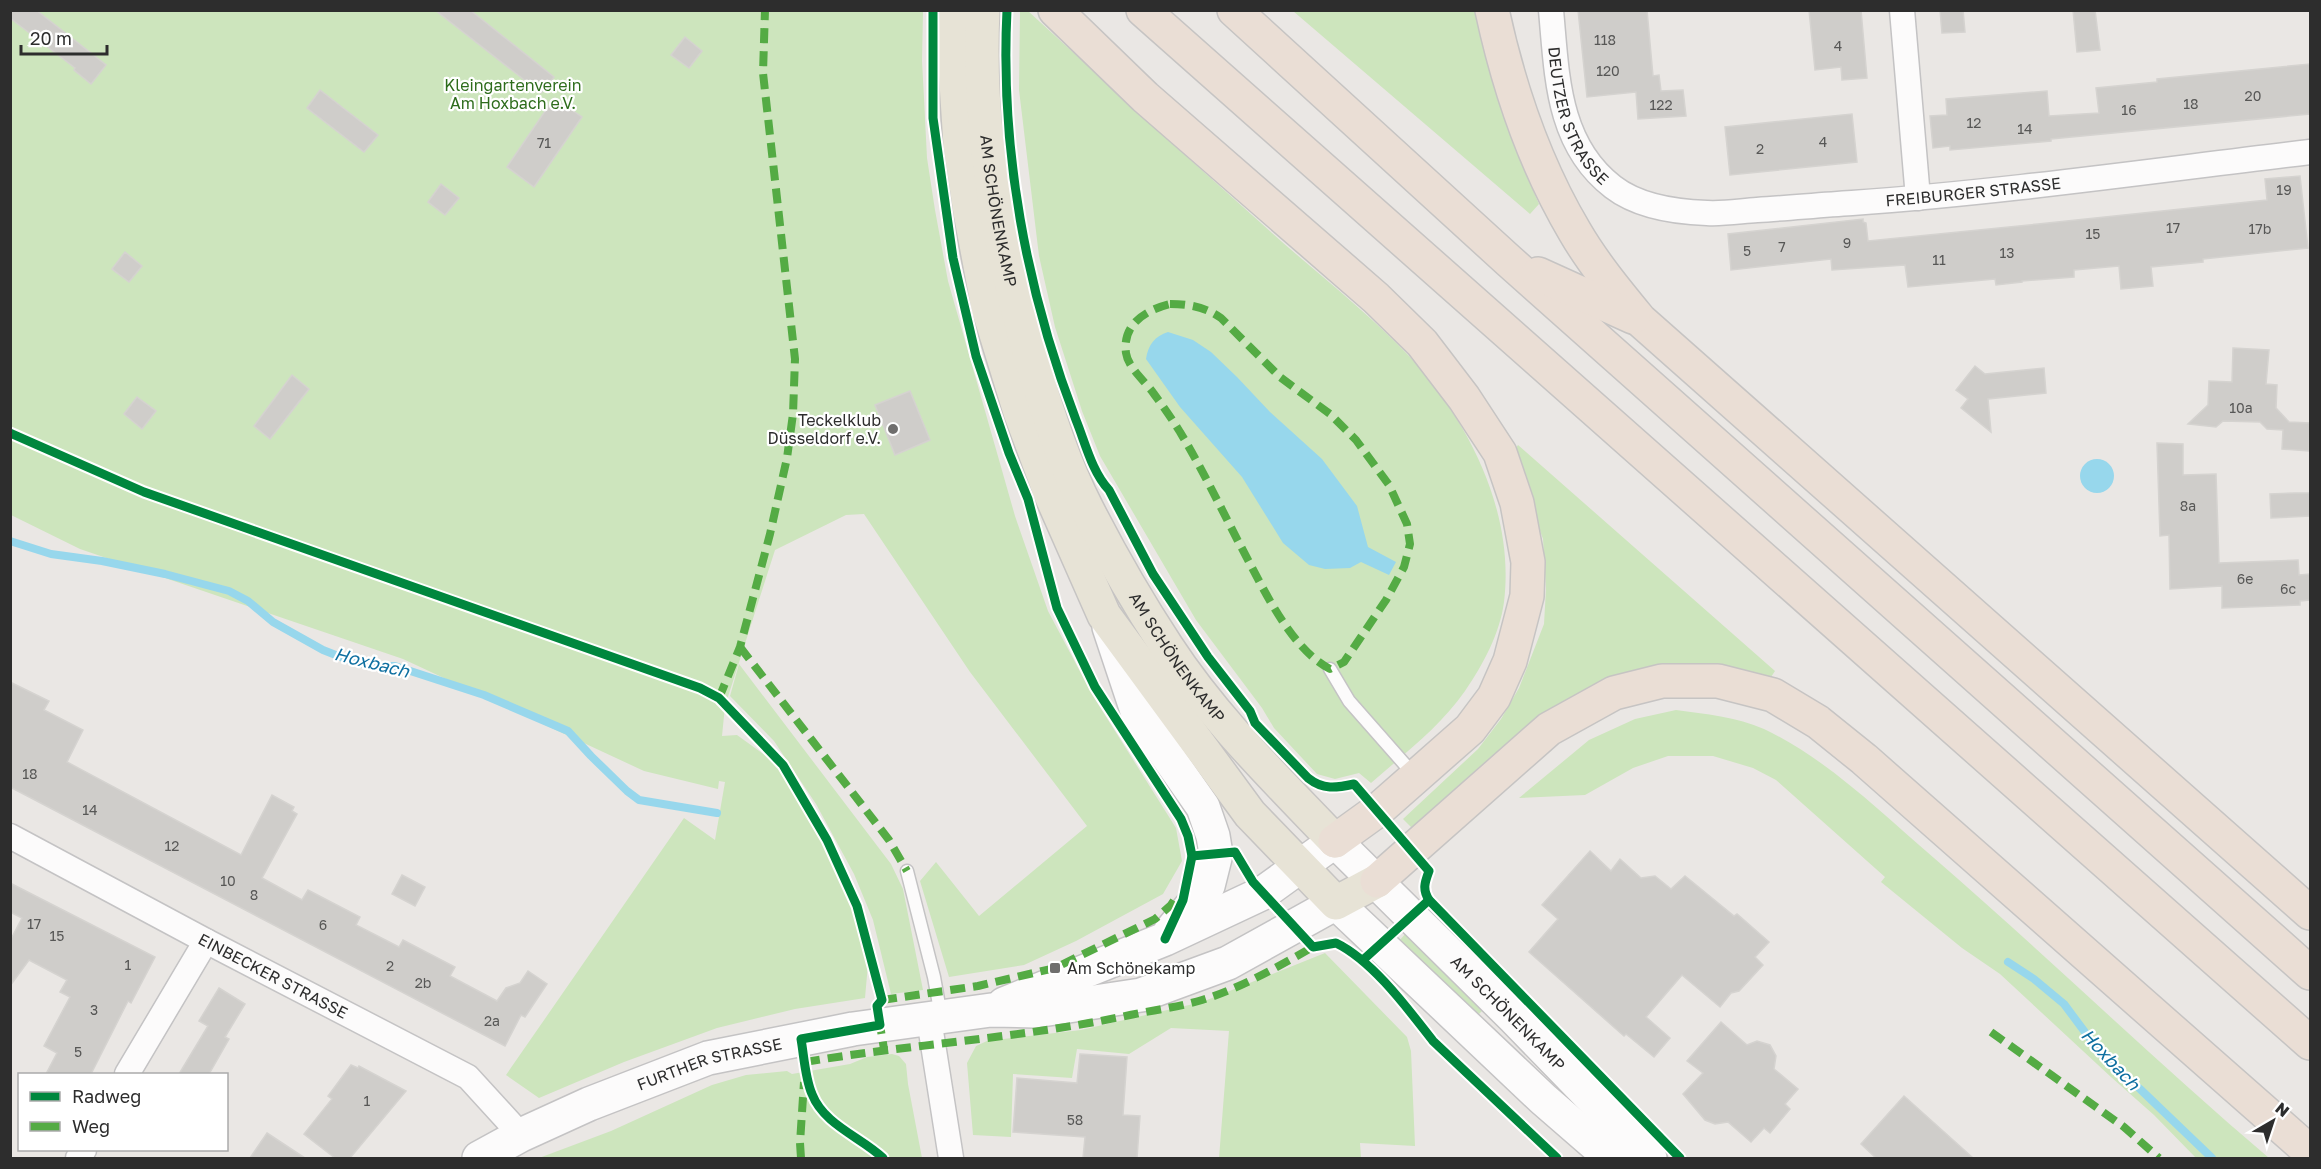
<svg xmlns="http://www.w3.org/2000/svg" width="2321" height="1169" viewBox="0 0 2321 1169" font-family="'Golos Text',sans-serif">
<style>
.green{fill:#cde5bd}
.water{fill:#97d7ec}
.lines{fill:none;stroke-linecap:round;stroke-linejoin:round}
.stream{stroke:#97d7ec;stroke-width:8}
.building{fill:#cfcdca;stroke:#d5d3d0;stroke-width:1.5}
.lane-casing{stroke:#c4c3c4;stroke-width:15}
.street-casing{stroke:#c4c3c4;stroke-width:27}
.secondary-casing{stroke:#c4c3c4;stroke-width:36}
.primary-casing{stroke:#c6c4c3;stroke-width:36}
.highway-casing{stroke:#c6c4c3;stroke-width:36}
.lane{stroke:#fcfbfb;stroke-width:12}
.street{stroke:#fcfbfb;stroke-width:24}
.secondary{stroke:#fcfbfb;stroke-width:33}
.primary{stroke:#e7e3d6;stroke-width:33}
.highway{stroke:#eaded5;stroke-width:33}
.quiet{stroke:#54ab44;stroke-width:8;stroke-dasharray:15 8;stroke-linecap:butt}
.cycleway-casing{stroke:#fff;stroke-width:13}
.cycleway{stroke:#00873e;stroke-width:9}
.poi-dot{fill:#6f6e6d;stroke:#fff;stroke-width:2}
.labels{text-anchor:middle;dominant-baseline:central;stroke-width:4.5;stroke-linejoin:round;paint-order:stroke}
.number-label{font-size:14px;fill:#575756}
.park-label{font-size:16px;fill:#2d6c1b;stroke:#fff}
.street-label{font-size:16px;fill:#2d2d2d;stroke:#fff}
.poi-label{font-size:16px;fill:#2d2d2d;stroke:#fff;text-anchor:end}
.water-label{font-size:18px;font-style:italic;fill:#0e6fa0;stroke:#fff}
</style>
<rect width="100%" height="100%" fill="#eae7e4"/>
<g class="green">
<polygon points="10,11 923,11 922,61 924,98 927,158 935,210 948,281 1015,516 1048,611 1093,696 1176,828 1182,861 1163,894 1076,941 1024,965 949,977 920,881 936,862 979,916 1087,826 970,672 864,514 846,515 775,550 725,706 722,736 737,735 780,766 823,838 856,908 868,964 865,998 795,1009 717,1028 624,1062 539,1098 506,1075 684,818 715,840 725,782 719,781 718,789 644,771 403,659 80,549 11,515"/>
<path d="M1020,11h8c78,71 155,143 234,213 49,45 103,85 148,133 59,65 105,155 94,245 -4,31 -21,63 -39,89 -25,36 -61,63 -94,92l-12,-10 -24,6 -18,-5 -43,-46 -12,-20 -66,-88 -96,-164 -18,-45 -27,-84 -16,-71 -20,-166z"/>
<polygon points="1293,11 1478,11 1492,77 1526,174 1539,204 1530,214"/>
<polygon points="1518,445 1775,671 1771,677 1718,665 1684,664 1650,668 1488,762 1412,828 1403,819 1478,749 1501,719 1519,688 1544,624 1546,589 1543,539 1512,453"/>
<polygon points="739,664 891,864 903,889 923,990 891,994 873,920 854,874 816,804 774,741 730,696"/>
<path d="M1676,710c29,4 61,7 88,19 65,31 116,83 170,129 113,98 221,203 335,300h-73l-42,-43 -43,-38 -111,-103 -38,-26 -81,-66 4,-5 -109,-97 -23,-12 -40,-12h-45l-35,12 -48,27 -66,3 70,-58 46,-21z"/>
<polygon points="1407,932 1481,1007 1482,1011 1479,1014 1474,1013 1399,941"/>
<polygon points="1325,953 1407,1037 1411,1051 1415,1146 1360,1143 1361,1158 1219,1158 1229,1031 1171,1028 1129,1054 1077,1049 1072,1078 1013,1074 1011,1137 973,1135 967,1063 976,1046 987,1041 1081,1030 1202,1002"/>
<polygon points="892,1054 899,1056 906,1064 908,1084 922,1158 539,1158 611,1131 712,1085 746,1075 787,1071 792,1074 850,1064 867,1057"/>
</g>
<g class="water">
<path d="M1168,332l25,8 18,12 26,25 33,35 52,47 35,47 11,41 28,15 -7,13 -28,-13 -11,6 -25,1 -16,-4 -26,-22 -41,-66 -62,-70 -34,-48c2,-14 9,-23 22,-27z"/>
<circle cx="2097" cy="476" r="17"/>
</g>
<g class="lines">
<g class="stream">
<polyline points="10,541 51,554 102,561 165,574 229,591 248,601 273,622 323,650 351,661 373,666 395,666 484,695 568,731 591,756 627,791 639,800 717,813"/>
<polyline points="2008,962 2034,979 2064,1004 2105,1059 2140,1089 2212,1158"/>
</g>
</g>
<g class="building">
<polygon points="10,10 36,10 106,65 91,84 74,70 75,68 10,18"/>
<polygon points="435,10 470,10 554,77 541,93"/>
<polygon points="1578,10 1647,10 1653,76 1659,75 1661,91 1683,90 1686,116 1638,119 1636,92 1587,97"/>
<polygon points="1809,10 1861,10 1867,78 1842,80 1841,67 1815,70"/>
<polygon points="1940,10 1963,10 1965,32 1942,33"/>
<polygon points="2073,10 2095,10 2100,50 2077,52"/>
<polygon points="685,37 702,51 689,68 671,55"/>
<polygon points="2310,64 2310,114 2051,139 2051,141 1950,150 1950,146 1933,148 1930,116 1947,115 1946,99 2047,91 2049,116 2099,113 2096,88 2157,82 2157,79"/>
<polygon points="320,90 378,135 364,152 307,108"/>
<polygon points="554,98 582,117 534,187 507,167"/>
<polygon points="1852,114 1857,162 1730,175 1725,127"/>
<polygon points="2300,176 2308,248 2203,259 2203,262 2151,267 2153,286 2121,289 2119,266 2074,270 2074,277 2022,281 2022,282 1996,285 1995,279 1908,287 1905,265 1832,270 1831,259 1731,270 1728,234 1863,219 1863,222 1866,223 1868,241 2038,224 2267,200 2265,179"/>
<polygon points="441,184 459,198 445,215 428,202"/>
<polygon points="125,252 142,266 129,282 112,269"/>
<polygon points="2233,348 2269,350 2266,384 2277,385 2276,408 2289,422 2310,423 2309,451 2282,449 2283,430 2267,429 2260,422 2223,421 2216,427 2188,424 2208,405 2209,381 2232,382"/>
<polygon points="1975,366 1985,374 2044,368 2046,393 1988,399 1991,432 1961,408 1968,399 1956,390"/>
<polygon points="292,375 309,389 270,439 254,426"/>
<polygon points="910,391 930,440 895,455 875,405"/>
<polygon points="137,397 156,411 142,429 124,414"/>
<polygon points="2157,443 2183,444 2183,475 2216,474 2219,563 2298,560 2299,575 2310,574 2310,600 2300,601 2300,605 2222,608 2222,586 2170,589 2169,535 2160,536"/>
<polygon points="2295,493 2310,493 2310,516 2271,518 2270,494"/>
<polygon points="10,682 49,701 44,710 83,730 67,762 241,855 272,795 294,807 292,811 297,814 262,878 302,900 308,890 360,917 356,925 399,947 403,940 455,967 450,976 497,1001 506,988 520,983 528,971 547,984 525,1017 521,1015 505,1046 10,787"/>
<polygon points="1590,851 1611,871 1620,859 1641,878 1655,876 1671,889 1685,876 1734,916 1737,914 1769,942 1755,957 1763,965 1739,991 1731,993 1720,1007 1682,975 1646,1017 1670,1038 1654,1057 1626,1034 1624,1036 1529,952 1558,919 1542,905"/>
<polygon points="402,875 425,887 415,906 392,894"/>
<polygon points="10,883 155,957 131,1003 128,1001 91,1074 46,1074 57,1053 44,1046 70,997 60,992 67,980 29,960 10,986 10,941 22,918 10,912"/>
<polygon points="219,988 245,1004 225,1037 229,1039 209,1074 179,1074 208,1026 199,1021"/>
<polygon points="1721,1022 1747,1045 1757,1041 1770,1045 1776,1056 1774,1069 1798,1089 1785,1104 1790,1109 1770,1133 1764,1128 1751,1142 1728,1122 1715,1124 1705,1120 1683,1094 1703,1073 1687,1061"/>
<polygon points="1080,1054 1127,1057 1123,1115 1140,1116 1137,1158 1083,1158 1085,1137 1013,1132 1017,1078 1077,1083"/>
<polygon points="351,1065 358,1068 359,1066 406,1091 350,1158 335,1158 304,1134 332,1099 328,1096"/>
<polygon points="1904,1096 1973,1158 1876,1158 1861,1144"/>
<polygon points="267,1133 305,1158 250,1158"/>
</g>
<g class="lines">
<defs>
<g id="lane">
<polyline points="1330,669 1349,701 1415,776"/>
<polyline points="907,871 934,977 941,1016"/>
</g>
<g id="street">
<path id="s1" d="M1551,10c6,65 6,134 62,177 26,20 63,25 94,26 17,1 34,-2 50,-3 32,-2 63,-5 95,-7 153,-11 306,-33 458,-51"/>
<polyline points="1902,10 1918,198"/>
<path id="s2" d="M10,836l196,105 262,136 53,58"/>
<polyline points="929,1019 951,1158"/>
<polyline points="127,1074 206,941"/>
<polyline points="78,1158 84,1150"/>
</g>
<g id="secondary">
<polyline points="1109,627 1138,714 1203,807 1213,836 1216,854 1208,886 1170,932"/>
<path id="s3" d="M1335,841l179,177 136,140"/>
<polyline points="1004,1004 1165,939 1263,893 1335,841"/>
<path id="s4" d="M479,1158l42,-23 68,-31 119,-46 145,-29 138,-19 44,1 106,-16 87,-32 108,-60 207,196 68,59"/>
</g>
<g id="primary">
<polyline points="956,10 955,67 960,144 970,212 988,308 1020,412 1051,495 1104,615 1250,814 1336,903 1377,881"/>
<path id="s5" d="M983,10c-6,120 16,241 50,355 15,49 31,99 54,144 24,47 51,94 80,138 47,72 109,132 168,194"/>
</g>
<g id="highway">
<polyline points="1055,10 1145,97 1376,298 1422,343 1464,398 1500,453 1517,503 1528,562 1527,596 1510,661 1494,697 1470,729 1378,810 1335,841"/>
<polyline points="1143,10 2310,1043"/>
<polyline points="1234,10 1509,261 2310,973"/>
<path d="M1492,10c17,79 42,153 83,222 18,31 42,60 65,88l670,593"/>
<polyline points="1538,274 1633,317"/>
<polyline points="1377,881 1549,729 1614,693 1662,681 1718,681 1773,695 1818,722 1864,759 2310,1152"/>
</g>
</defs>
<use href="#lane" class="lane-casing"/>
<use href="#street" class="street-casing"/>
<use href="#secondary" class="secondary-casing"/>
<use href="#primary" class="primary-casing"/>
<use href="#highway" class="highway-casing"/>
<use href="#lane" class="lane"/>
<use href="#street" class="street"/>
<use href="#secondary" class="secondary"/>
<use href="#primary" class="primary"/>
<use href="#highway" class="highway"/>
<g class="quiet">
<path d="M1170,304c19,0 35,3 51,14l59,59 50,37 26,26 33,45 18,39 3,20 -6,23 -18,33 -42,62 -14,7c-42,-22 -70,-88 -92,-128 -19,-37 -37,-74 -58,-109 -8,-13 -17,-26 -26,-38 -8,-12 -26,-26 -28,-41 -4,-29 20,-43 44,-49z"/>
<polyline points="740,647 889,840 907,871"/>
<polyline points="719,698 740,647 770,534 787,458 793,414 795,359 763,73 765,10"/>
<polyline points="882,1000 978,986 1055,968 1155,919 1171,905 1178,894"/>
<polyline points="879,1019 884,1049"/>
<polyline points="1991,1032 2124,1127 2159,1158"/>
<path d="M805,1062c108,-18 218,-24 325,-47 24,-5 49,-8 72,-15 39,-12 75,-33 111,-53"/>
<polyline points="801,1158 800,1143 804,1082"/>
</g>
<defs>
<g id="cycleway">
<polyline points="933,10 933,118 953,258 976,356 1009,453 1028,499 1057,608 1095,687 1181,819 1188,836 1192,856 1183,900 1165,939"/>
<path d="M1007,10c-7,140 19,280 69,410 9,22 16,52 33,70l44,84 55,83 42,54 5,12 53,55c15,12 28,10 46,6l6,7 69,80c-4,11 -7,18 0,29l251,258"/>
<path d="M10,433l134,59 556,196 19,10 64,67 44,75 30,66 25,94 -5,6 3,19 -79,14c3,17 4,39 11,55 12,31 49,43 71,64"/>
<path d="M1192,856l43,-4 18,30 60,65 23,-4c37,18 72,66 97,98l124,117"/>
<polyline points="1363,960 1429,900"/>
</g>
</defs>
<use href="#cycleway" class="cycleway-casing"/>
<use href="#cycleway" class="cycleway"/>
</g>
<g class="poi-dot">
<circle cx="893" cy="429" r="6"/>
<rect x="1049" y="962" width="12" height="12" rx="3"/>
</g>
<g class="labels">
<g class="number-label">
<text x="1605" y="39">118</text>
<text x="1838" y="45">4</text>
<text x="1608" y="70">120</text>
<text x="2253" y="95">20</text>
<text x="2191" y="103">18</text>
<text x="1661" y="104">122</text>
<text x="2129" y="109">16</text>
<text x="1974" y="122">12</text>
<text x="2025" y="128">14</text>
<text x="1823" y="141">4</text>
<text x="544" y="142">71</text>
<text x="1760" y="148">2</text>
<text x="2284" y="189">19</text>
<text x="2173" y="227">17</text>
<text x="2260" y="228">17b</text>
<text x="2093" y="233">15</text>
<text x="1847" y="242">9</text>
<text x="1782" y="246">7</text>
<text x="1747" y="250">5</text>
<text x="2007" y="252">13</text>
<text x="1939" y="259">11</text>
<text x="2241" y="407">10a</text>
<text x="2188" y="505">8a</text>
<text x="2245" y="578">6e</text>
<text x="2288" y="588">6c</text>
<text x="30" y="773">18</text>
<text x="90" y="809">14</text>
<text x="172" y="845">12</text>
<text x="228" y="880">10</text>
<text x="254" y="894">8</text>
<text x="34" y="923">17</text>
<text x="323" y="924">6</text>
<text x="57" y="935">15</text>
<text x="128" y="964">1</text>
<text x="390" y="965">2</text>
<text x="423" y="982">2b</text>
<text x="94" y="1009">3</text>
<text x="492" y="1020">2a</text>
<text x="78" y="1051">5</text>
<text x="367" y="1100">1</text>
<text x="1075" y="1119">58</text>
</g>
<g class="park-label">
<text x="513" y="85">Kleingartenverein<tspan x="513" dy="18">Am Hoxbach e.V.</tspan></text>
</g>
<g class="street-label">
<text stroke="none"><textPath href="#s1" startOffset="111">DEUTZER STRASSE</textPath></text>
<text stroke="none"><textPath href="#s1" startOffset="560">FREIBURGER STRASSE</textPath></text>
<text stroke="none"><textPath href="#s5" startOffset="202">AM SCHÖNENKAMP</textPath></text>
<text stroke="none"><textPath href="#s5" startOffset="688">AM SCHÖNENKAMP</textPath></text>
<text stroke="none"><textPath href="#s2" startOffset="298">EINBECKER STRASSE</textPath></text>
<text stroke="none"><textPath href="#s3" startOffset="244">AM SCHÖNENKAMP</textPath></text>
<text stroke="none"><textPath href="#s4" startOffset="250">FURTHER STRASSE</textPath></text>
</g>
<g class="poi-label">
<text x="881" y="420">Teckelklub<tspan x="881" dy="18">Düsseldorf e.V.</tspan></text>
<text x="1067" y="968" text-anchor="start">Am Schönekamp</text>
</g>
<g class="water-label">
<text transform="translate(372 662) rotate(14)">Hoxbach</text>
<text transform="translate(2111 1059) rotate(47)">Hoxbach</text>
</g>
</g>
<rect width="2321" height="1169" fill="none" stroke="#2d2d2d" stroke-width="24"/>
<rect x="18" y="1073" width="210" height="78" fill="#ffffff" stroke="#ababab" stroke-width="1.5"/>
<rect x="30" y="1092" width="30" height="9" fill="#00873e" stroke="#ababab" stroke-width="1.5"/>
<text x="72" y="1103" font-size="18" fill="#2d2d2d">Radweg</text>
<rect x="30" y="1122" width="30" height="9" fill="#54ab44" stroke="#ababab" stroke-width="1.5"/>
<text x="72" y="1133" font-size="18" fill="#2d2d2d">Weg</text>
<g transform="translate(2273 1121) rotate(39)" stroke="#ffffff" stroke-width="4.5" paint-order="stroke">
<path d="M0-4.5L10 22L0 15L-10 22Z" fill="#2d2d2d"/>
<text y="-9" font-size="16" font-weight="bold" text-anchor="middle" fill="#2d2d2d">N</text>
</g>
<path d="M21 45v9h86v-9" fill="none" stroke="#2d2d2d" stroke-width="3"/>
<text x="30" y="45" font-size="18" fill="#2d2d2d" stroke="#ffffff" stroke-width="4.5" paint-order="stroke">20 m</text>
</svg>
